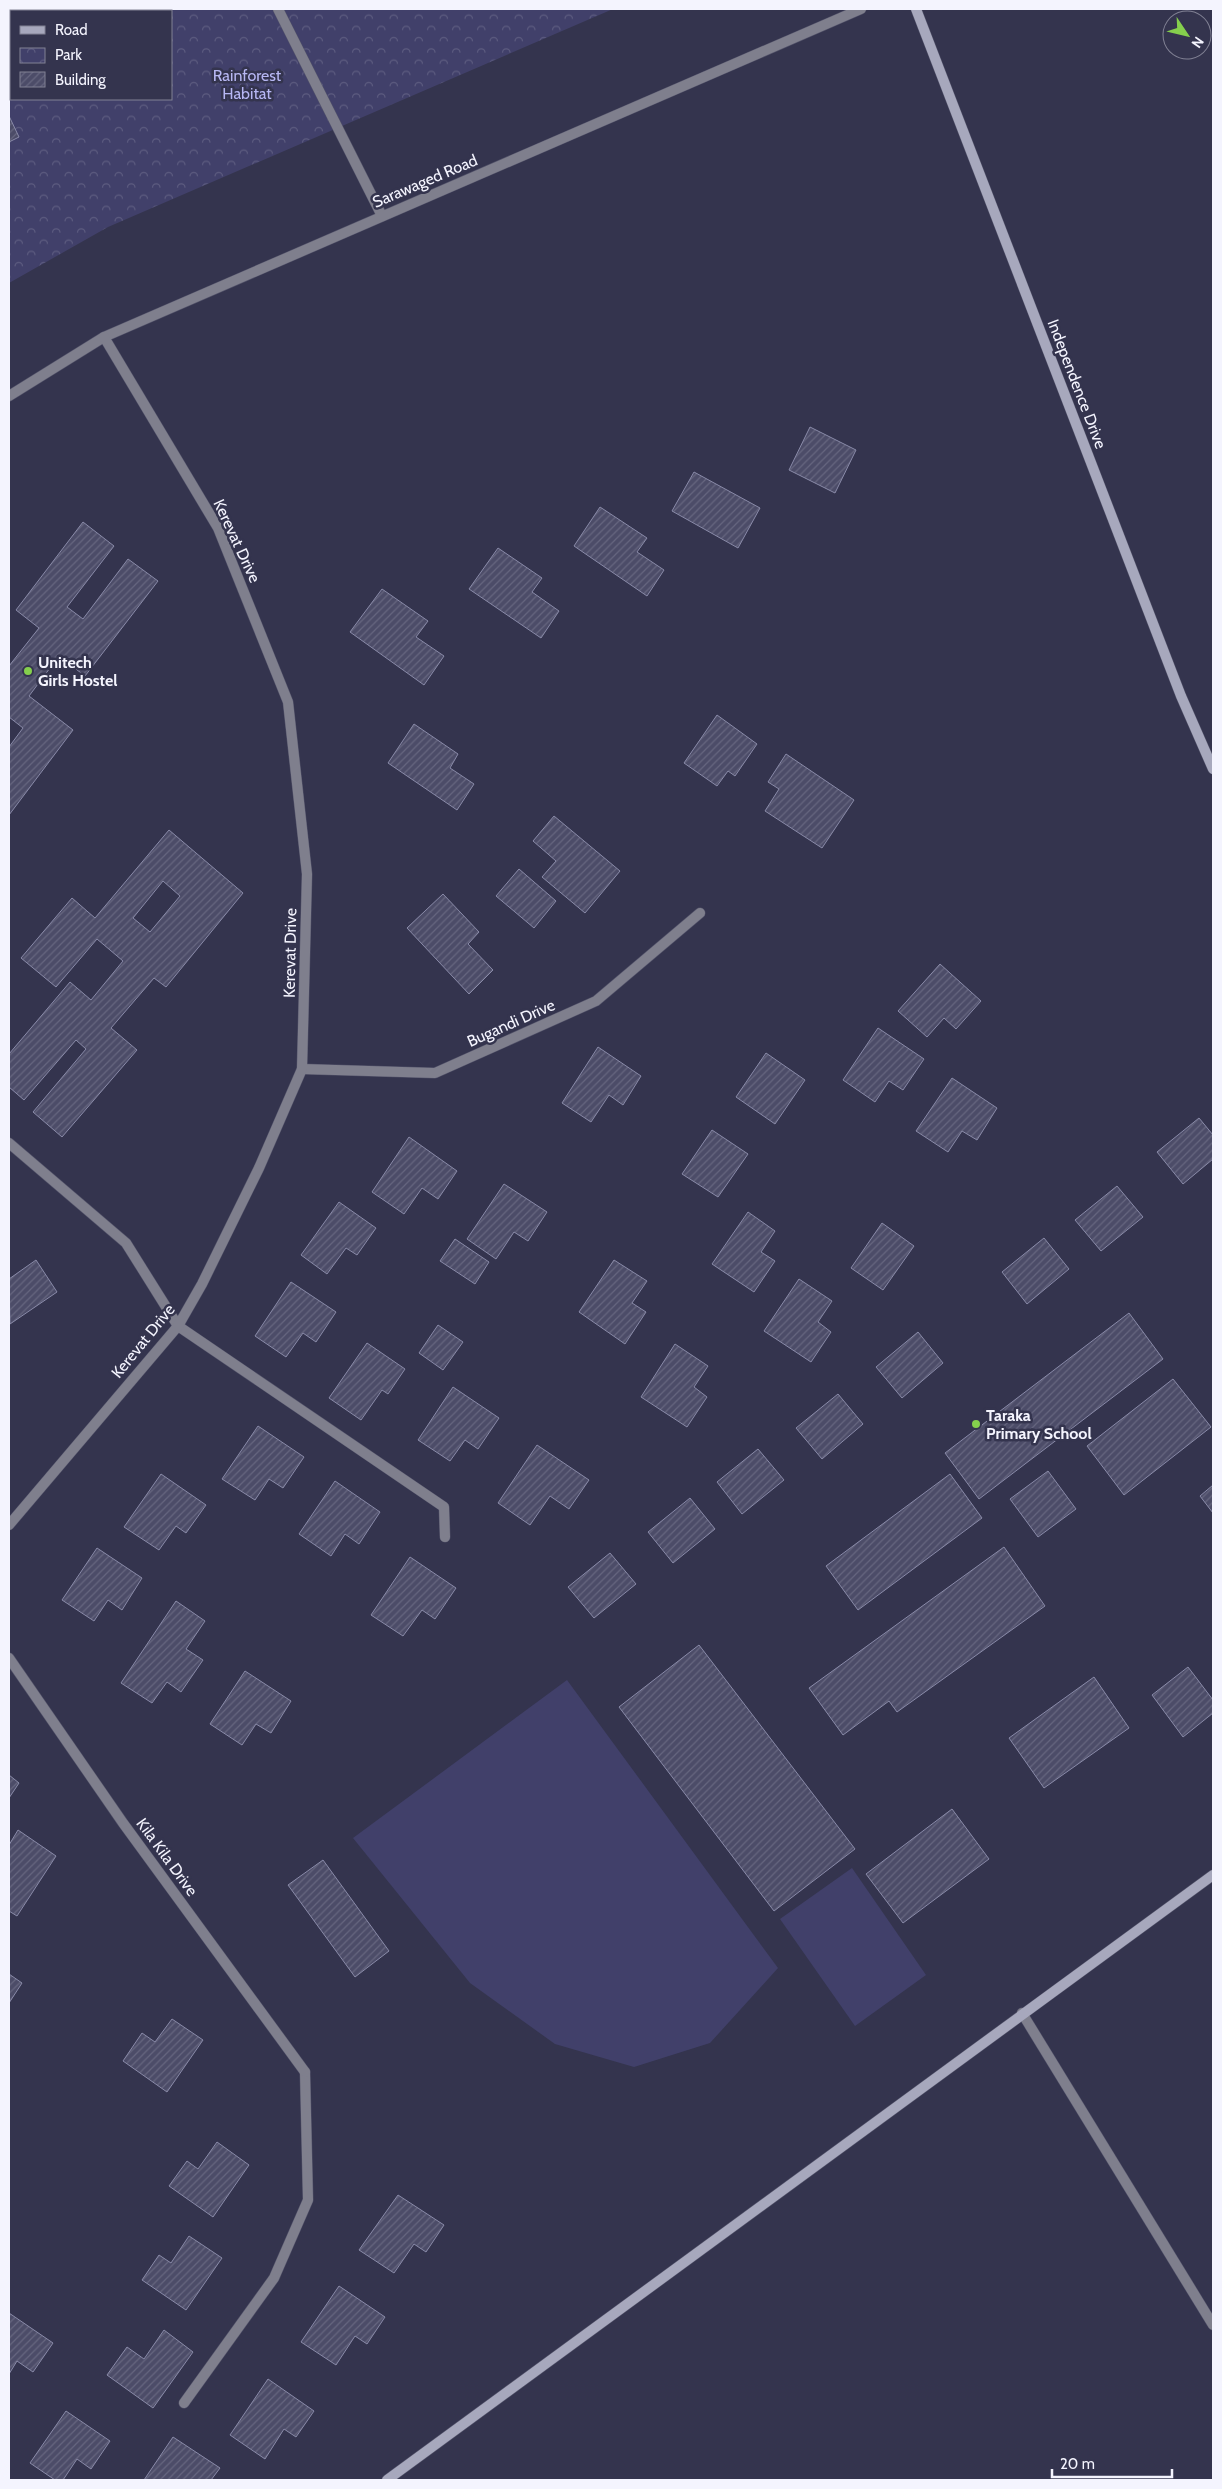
<svg xmlns="http://www.w3.org/2000/svg" width="1222" height="2489" viewBox="0 0 1222 2489" font-family="Cabin,sans-serif">
<style>
.park{fill:url(#park-crowns);fill-rule:evenodd}
.pitch{fill:#41406a}
.building{fill:url(#building-hatch);stroke:#898aa8;fill-rule:evenodd}
.lines{fill:none;stroke-linecap:round;stroke-linejoin:round}
.lane-casing{stroke:#53536a;stroke-width:11}
.street-casing{stroke:#53536a;stroke-width:11}
.secondary-casing{stroke:#53536a;stroke-width:11}
.lane{stroke:#7f7f8d;stroke-width:10}
.street{stroke:#7f7f8d;stroke-width:10}
.secondary{stroke:#a7a8bd;stroke-width:10}
.poi-dot{fill:#85cf4d;stroke:#34344e;stroke-width:2}
.labels{text-anchor:middle;dominant-baseline:central;stroke-width:5;stroke-linejoin:round;paint-order:stroke}
.park-label{font-size:16px;fill:#b7b7f3;stroke:#34344e}
.street-label{font-size:16px;fill:#f4f4fe;stroke:#34344e}
.poi-label{font-size:16px;font-weight:bold;fill:#f4f4fe;stroke:#34344e;text-anchor:start}
</style>
<defs>
<pattern id="park-crowns" width="20" height="18" patternUnits="userSpaceOnUse" patternTransform="scale(1.25)"><rect width="20" height="18" fill="#41406a"/><path d="M2 6a3 3 0 1 1 6 0M12 15a3 3 0 1 1 6 0" fill="none" stroke="#5d5c80"/></pattern>
<pattern id="building-hatch" width="6" height="6" patternUnits="userSpaceOnUse" patternTransform="scale(1.25)"><rect width="6" height="6" fill="#4c4c68"/><path d="M-1 1l2-2M0 6l6-6M5 7l2-2" fill="none" stroke="#66667f"/></pattern>
</defs>
<rect width="100%" height="100%" fill="#34344e"/>
<path class="park" d="M9,9h604l-505,218 -99,56zM11,11h160v88h-160z"/>
<g class="pitch">
<polygon points="567,1680 778,1968 710,2043 634,2067 555,2044 470,1983 353,1838"/>
<polygon points="852,1868 926,1975 855,2026 780,1919"/>
</g>
<g class="building">
<polygon points="9,116 19,137 9,142"/>
<polygon points="810,427 856,450 835,493 789,470"/>
<polygon points="694,472 760,508 738,548 672,511"/>
<polygon points="600,507 647,538 637,552 664,570 647,596 574,546"/>
<polygon points="83,522 114,546 67,607 83,619 128,559 158,581 85,676 59,656 29,696 73,730 9,815 9,747 23,728 9,717 9,666 39,628 16,610"/>
<polygon points="498,548 542,578 532,592 559,611 541,638 469,589"/>
<polygon points="382,589 428,621 416,637 444,656 424,685 350,632"/>
<polygon points="717,715 757,744 735,776 728,771 717,786 684,763"/>
<polygon points="414,724 458,754 450,768 474,784 457,810 388,763"/>
<polygon points="786,754 854,800 822,848 765,811 779,789 768,782"/>
<polygon points="554,816 620,871 585,913 542,877 556,861 533,841"/>
<path d="M169,830l74,63 -77,94 -12,-9 -43,50 26,22 -75,87 -29,-25 53,-63 -10,-9 -52,60 -15,-13v-33l61,-72 21,18 32,-39 -26,-22 -41,48 -35,-29 51,-60 23,20zM163,881l17,15 -30,36 -17,-14z"/>
<polygon points="519,869 556,901 534,928 496,896"/>
<polygon points="443,894 479,932 468,944 493,970 469,994 407,928"/>
<polygon points="940,964 981,1001 956,1029 944,1018 927,1037 898,1011"/>
<polygon points="878,1028 924,1059 903,1090 889,1081 875,1102 843,1080"/>
<polygon points="598,1047 641,1076 623,1105 609,1095 591,1122 562,1103"/>
<polygon points="766,1053 805,1080 775,1124 736,1097"/>
<polygon points="952,1078 997,1108 977,1140 962,1131 948,1152 916,1131"/>
<polygon points="1199,1118 1213,1135 1213,1159 1183,1184 1157,1152"/>
<polygon points="712,1130 748,1154 718,1197 682,1174"/>
<polygon points="409,1137 457,1171 438,1199 422,1188 404,1214 372,1192"/>
<polygon points="504,1184 547,1212 528,1241 514,1232 496,1259 467,1239"/>
<polygon points="1117,1186 1143,1217 1101,1251 1075,1220"/>
<polygon points="339,1202 376,1228 357,1255 346,1248 327,1274 301,1255"/>
<polygon points="748,1212 775,1231 761,1252 775,1261 754,1292 712,1264"/>
<polygon points="882,1223 914,1246 883,1290 851,1268"/>
<polygon points="1044,1238 1069,1269 1027,1304 1002,1272"/>
<polygon points="455,1239 489,1262 475,1284 440,1261"/>
<polygon points="36,1260 57,1292 10,1324 9,1279"/>
<polygon points="614,1260 647,1281 632,1303 646,1312 625,1344 579,1312"/>
<polygon points="799,1279 832,1301 818,1322 831,1332 811,1362 764,1331"/>
<polygon points="291,1282 336,1312 316,1342 303,1333 286,1357 255,1336"/>
<polygon points="1129,1313 1163,1359 979,1499 945,1453"/>
<polygon points="438,1325 463,1342 443,1370 419,1353"/>
<polygon points="918,1332 943,1363 902,1398 876,1367"/>
<polygon points="367,1343 405,1369 388,1394 382,1390 361,1420 329,1398"/>
<polygon points="675,1344 708,1366 694,1387 707,1397 687,1427 641,1397"/>
<polygon points="1173,1379 1211,1427 1124,1495 1087,1446"/>
<polygon points="453,1387 499,1418 478,1449 465,1440 450,1461 418,1440"/>
<polygon points="838,1394 863,1424 822,1459 796,1428"/>
<polygon points="258,1426 304,1457 283,1488 269,1479 255,1500 222,1479"/>
<polygon points="537,1445 589,1480 569,1509 550,1496 530,1525 498,1503"/>
<polygon points="758,1449 784,1480 742,1514 717,1482"/>
<polygon points="1048,1471 1076,1509 1038,1537 1010,1499"/>
<polygon points="161,1474 206,1505 186,1533 176,1526 159,1550 124,1527"/>
<polygon points="950,1474 982,1518 858,1610 826,1566"/>
<polygon points="335,1481 380,1512 359,1544 345,1534 331,1556 299,1534"/>
<polygon points="1213,1485 1213,1513 1200,1496"/>
<polygon points="690,1498 715,1529 673,1563 648,1532"/>
<polygon points="1004,1547 1045,1606 897,1712 889,1701 843,1735 809,1688"/>
<polygon points="97,1548 142,1578 122,1610 108,1600 94,1621 62,1600"/>
<polygon points="610,1553 636,1584 594,1618 568,1587"/>
<polygon points="410,1557 456,1588 435,1619 422,1610 403,1636 371,1615"/>
<polygon points="176,1601 205,1621 186,1649 203,1660 181,1692 167,1682 152,1703 121,1683"/>
<polygon points="699,1645 855,1849 774,1911 619,1707"/>
<polygon points="1188,1667 1213,1700 1213,1713 1183,1737 1152,1695"/>
<polygon points="245,1671 291,1701 271,1733 256,1724 242,1745 210,1724"/>
<polygon points="1094,1677 1129,1728 1044,1788 1009,1738"/>
<polygon points="9,1775 19,1783 9,1798"/>
<polygon points="952,1809 989,1859 903,1923 866,1874"/>
<polygon points="18,1830 56,1856 17,1916 9,1911 9,1845"/>
<polygon points="323,1860 389,1951 355,1977 288,1885"/>
<polygon points="9,1974 22,1983 9,2003"/>
<polygon points="172,2019 203,2040 167,2092 123,2061 142,2033 155,2042"/>
<polygon points="217,2142 249,2165 213,2217 169,2186 187,2161 198,2169"/>
<polygon points="398,2195 444,2225 426,2252 414,2244 394,2273 359,2250"/>
<polygon points="189,2236 222,2258 186,2310 142,2280 159,2255 171,2263"/>
<polygon points="339,2286 385,2317 367,2344 355,2336 336,2365 301,2342"/>
<polygon points="9,2313 53,2343 33,2372 17,2361 9,2374"/>
<polygon points="164,2330 193,2352 153,2408 107,2375 127,2347 144,2359"/>
<polygon points="268,2379 314,2411 296,2437 284,2429 265,2459 230,2435"/>
<polygon points="66,2411 110,2441 91,2469 77,2459 63,2480 55,2480 30,2463"/>
<polygon points="173,2437 220,2468 211,2480 144,2480"/>
</g>
<g class="lines">
<defs>
<g id="lane">
<polyline points="278,9 382,216"/>
<polyline points="184,2403 274,2278 308,2200 305,2072"/>
</g>
<g id="street">
<polyline points="48,11 53,9"/>
<polyline points="9,32 11,31"/>
<polyline points="9,396 104,337 861,9"/>
<polyline points="302,1069 435,1073 596,1001 700,913"/>
<polyline points="9,1143 126,1243 178,1326 444,1507 445,1537"/>
<polyline points="9,1525 178,1326 202,1284 259,1168 302,1069 307,874 288,702 218,528 104,337"/>
<polyline points="9,1658 123,1823 305,2072"/>
<polyline points="1022,2013 1213,2325"/>
</g>
<g id="secondary">
<polyline points="916,9 1181,696 1213,769"/>
<polyline points="387,2480 1213,1875"/>
</g>
</defs>
<use href="#lane" class="lane-casing"/>
<use href="#street" class="street-casing"/>
<use href="#secondary" class="secondary-casing"/>
<use href="#lane" class="lane"/>
<use href="#street" class="street"/>
<use href="#secondary" class="secondary"/>
</g>
<g class="poi-dot">
<circle cx="28" cy="671" r="5"/>
<circle cx="976" cy="1424" r="5"/>
</g>
<g class="labels">
<g class="park-label">
<text x="247" y="75">Rainforest<tspan x="247" dy="18">Habitat</tspan></text>
</g>
<g class="street-label">
<text transform="translate(425 181) rotate(-23)">Sarawaged Road</text>
<text transform="translate(1077 384) rotate(69)">Independence Drive</text>
<text transform="translate(237 541) rotate(65)">Kerevat Drive</text>
<text transform="translate(290 953) rotate(-89)">Kerevat Drive</text>
<text transform="translate(511 1023) rotate(-24)">Bugandi Drive</text>
<text transform="translate(143 1341) rotate(-51)">Kerevat Drive</text>
<text transform="translate(167 1857) rotate(54)">Kila Kila Drive</text>
</g>
<g class="poi-label">
<text x="38" y="662">Unitech<tspan x="38" dy="18">Girls Hostel</tspan></text>
<text x="986" y="1415">Taraka<tspan x="986" dy="18">Primary School</tspan></text>
</g>
</g>
<rect width="1222" height="2489" fill="none" stroke="#f4f4fe" stroke-width="20"/>
<rect x="10" y="10" width="162" height="90" fill="#34344e" stroke="#818194"/>
<rect x="20" y="26" width="25" height="8" fill="#a7a8bd" stroke="#818194"/>
<text x="55" y="35" font-size="15" fill="#f4f4fe">Road</text>
<rect x="20" y="48" width="25" height="15" fill="url(#park-crowns)" stroke="#818194"/>
<text x="55" y="60" font-size="15" fill="#f4f4fe">Park</text>
<rect x="20" y="72" width="25" height="15" fill="url(#building-hatch)" stroke="#818194"/>
<text x="55" y="85" font-size="15" fill="#f4f4fe">Building</text>
<g transform="translate(1187 35) rotate(125)"><circle r="24" fill="#34344e" stroke="#818194"/>
<path d="M0-4L9 19L0 12L-9 19Z" fill="#85cf4d"/>
<text y="-8" font-size="14" font-weight="bold" text-anchor="middle" fill="#f4f4fe">N</text>
</g>
<path d="M1052 2469v8h120v-8" fill="none" stroke="#f4f4fe" stroke-width="2.5"/>
<text x="1060" y="2469" font-size="15" fill="#f4f4fe" stroke="#34344e" stroke-width="4" paint-order="stroke">20 m</text>
</svg>
